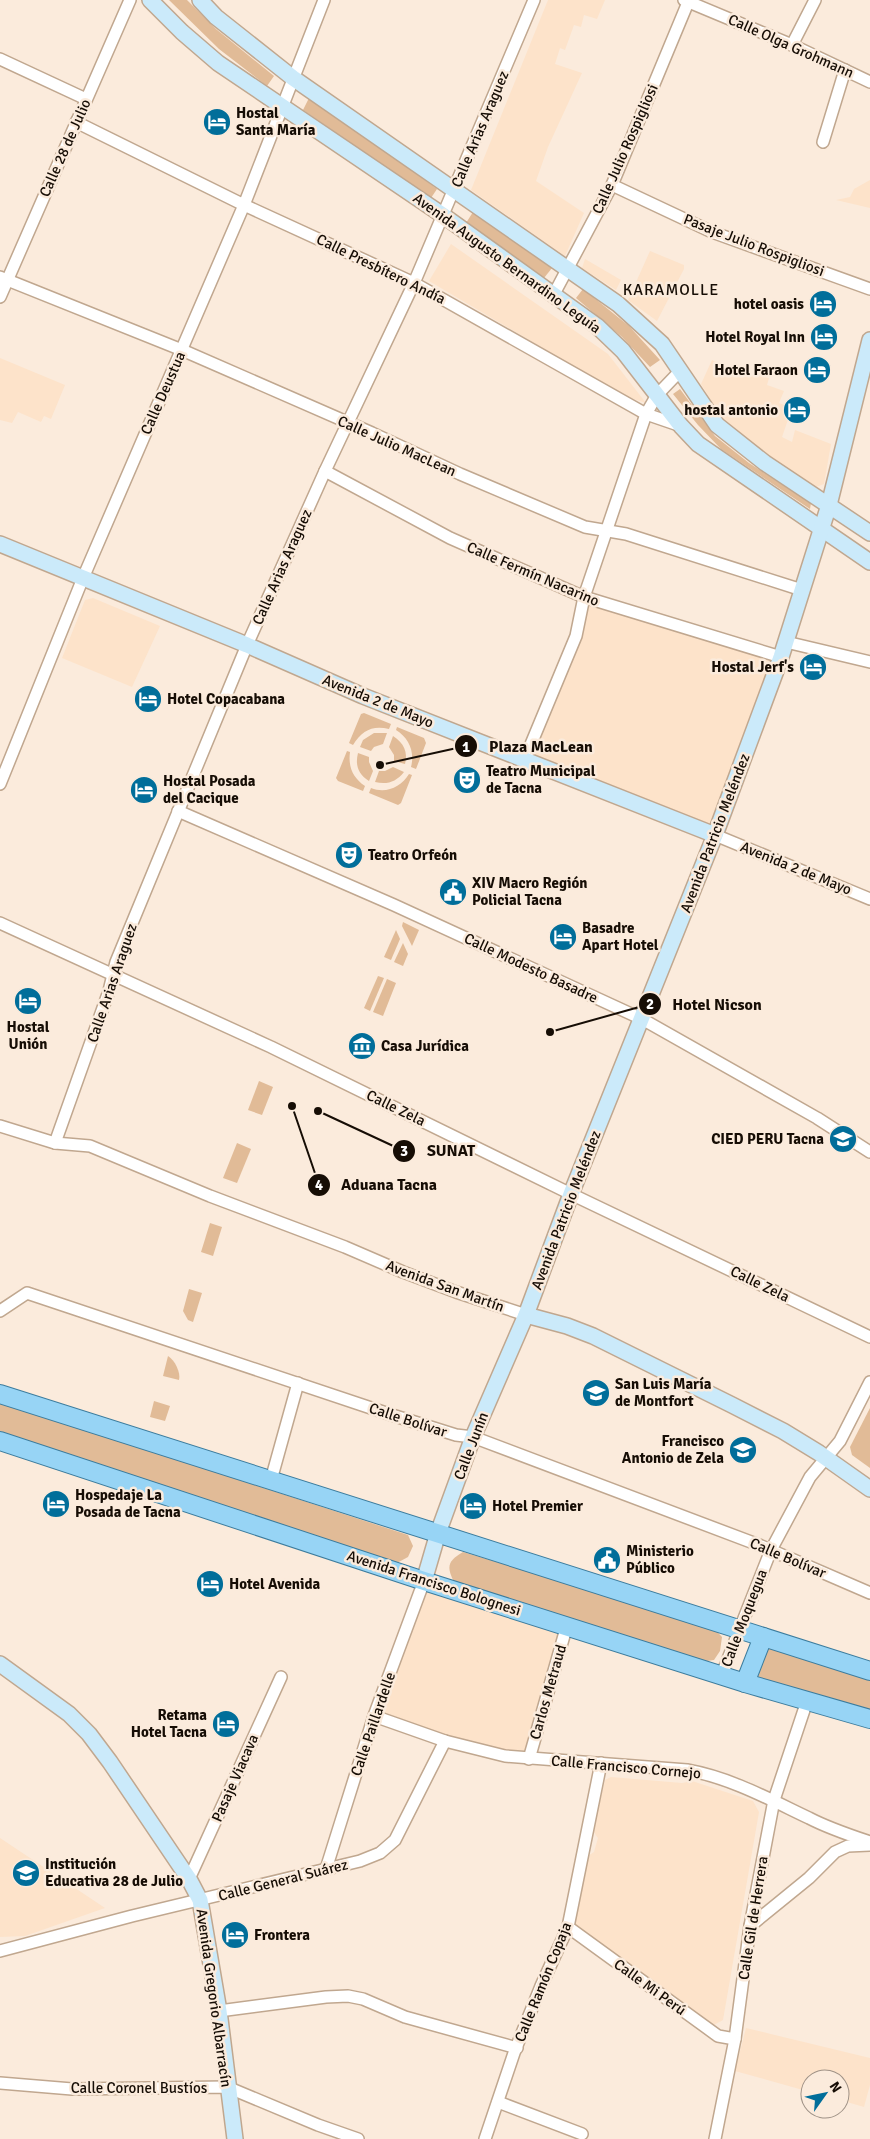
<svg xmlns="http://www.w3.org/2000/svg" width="870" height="2139" viewBox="0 0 870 2139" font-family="Signika,sans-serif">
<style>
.built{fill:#fde3ca}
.green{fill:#e1bb97}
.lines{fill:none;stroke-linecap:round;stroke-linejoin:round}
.street-casing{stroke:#c0a78f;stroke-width:14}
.secondary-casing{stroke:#c0a78f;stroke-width:18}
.primary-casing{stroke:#3c7c9d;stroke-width:20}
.street{stroke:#fff;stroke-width:11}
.secondary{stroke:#cbeafa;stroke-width:15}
.primary{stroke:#97d4f5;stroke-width:18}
.labels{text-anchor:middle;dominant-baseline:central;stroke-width:5;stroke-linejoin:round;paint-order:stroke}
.street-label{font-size:15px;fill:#160d05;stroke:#fbebdc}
.poi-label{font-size:15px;font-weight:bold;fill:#160d05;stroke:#fbebdc;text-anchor:start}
.neighbourhood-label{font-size:16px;letter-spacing:1px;fill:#160d05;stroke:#fbebdc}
.leader{fill:none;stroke:#160d05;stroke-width:2}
.callout-dot{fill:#160d05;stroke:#fbebdc;stroke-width:2}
.mark-label{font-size:15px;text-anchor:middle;font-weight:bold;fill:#fff}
.callout-label{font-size:16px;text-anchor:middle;font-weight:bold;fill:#160d05;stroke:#fbebdc;stroke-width:5;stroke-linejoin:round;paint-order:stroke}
</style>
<rect width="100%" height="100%" fill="#fbebdc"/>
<g class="built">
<polygon points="548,0 605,0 597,19 584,15 581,27 574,25 565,50 560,48 555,64 582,73 548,147 536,181 584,213 565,256 471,190"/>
<polygon points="870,180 870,208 836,200 850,197 854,189"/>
<polygon points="451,244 608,354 646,403 624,396 429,281"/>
<polygon points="650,251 684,265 684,269 657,321 628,300"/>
<polygon points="585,259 621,280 616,290 582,268"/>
<polygon points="0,358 65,385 51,419 44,416 41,422 18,412 12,423 0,420"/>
<polygon points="712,360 724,366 769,378 767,385 784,391 779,403 792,408 782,437 792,442 795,430 831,444 824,484 816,487 772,458 722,418 701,384"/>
<polygon points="584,597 781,657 715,835 524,761 576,636"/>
<polygon points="93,598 160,626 132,687 62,658 85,600"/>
<polygon points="424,1581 567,1625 529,1759 374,1716"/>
<polygon points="611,1777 682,1783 692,1781 753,1801 759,1812 723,2020 714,2025 578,1928 574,1922 588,1856 594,1852 598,1838 593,1831 605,1780"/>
<polygon points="0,1838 105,1908 25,1936 0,1937"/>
<polygon points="746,2028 870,2058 870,2085 864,2107 840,2100 840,2079 810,2079 810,2092 735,2071"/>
</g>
<g class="green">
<polygon points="169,0 187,0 216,29 274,76 267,86 219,49"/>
<polygon points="310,96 437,189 431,198 303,110"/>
<polygon points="473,212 552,268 544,278 466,223"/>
<polygon points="583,289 629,326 660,360 650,367 622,337 576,298"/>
<polygon points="680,389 715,436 749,463 811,503 810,509 721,449 698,425 673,394"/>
<path d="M364,713l27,11 -2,5c-16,-4 -27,1 -36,16l-4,-2 12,-29z"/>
<path d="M397,727l27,11 2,5 -10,26 -5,-2c4,-15 -2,-29 -15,-37z"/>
<polygon points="374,733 387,733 383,744 374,747 371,751 360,747 363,740"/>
<path d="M393,736c11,7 15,16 12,28l-11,-3v-6l-5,-8z"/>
<path d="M347,751l3,1c-2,15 3,26 15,34l-2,5 -25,-10 -2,-3z"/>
<path d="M358,753l11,4v5l4,9 -4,10c-11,-7 -14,-16 -11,-28z"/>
<path d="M393,767l11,5c-8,10 -17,13 -29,10l4,-11h6z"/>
<path d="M409,774l3,1 -11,28 -3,2 -29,-12 2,-5c15,6 30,-1 38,-14z"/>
<polygon points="403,922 419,930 412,946 402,926"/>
<polygon points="396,930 400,939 391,960 384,957"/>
<polygon points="403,943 408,954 403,966 394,962"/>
<polygon points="378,976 384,978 370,1011 364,1008"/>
<polygon points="387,979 396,983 383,1016 373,1012"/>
<polygon points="259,1081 273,1087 262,1115 248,1110"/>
<polygon points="237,1143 251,1149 237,1183 223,1178"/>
<polygon points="210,1223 222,1227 213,1256 201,1252"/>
<polygon points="189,1289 202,1293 193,1322 188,1320 183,1311"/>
<path d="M168,1356c7,4 13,17 11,24l-16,-4z"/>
<polygon points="154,1401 170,1406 165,1421 150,1417"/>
<polygon points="0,1402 408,1535 413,1546 408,1557 395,1564 0,1434"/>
<polygon points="870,1408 870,1468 852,1455 850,1447"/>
<path d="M463,1552l249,74 10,11 -2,14 -6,9 -14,2 -246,-80c-8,-16 -6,-21 9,-30z"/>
<polygon points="771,1646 870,1677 870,1712 761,1681 756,1676 764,1650"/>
</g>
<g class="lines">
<defs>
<g id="street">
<polyline points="684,0 792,45 870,82"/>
<polyline points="792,45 815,0"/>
<polyline points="0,59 86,99"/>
<polyline points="76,122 244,205 414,283 646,414 681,426"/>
<polyline points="823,142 845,70"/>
<polyline points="612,185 712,232 870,289"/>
<polyline points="0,277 182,350 372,433 460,474 585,527 626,534 802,590"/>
<polyline points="554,294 612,185 689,0"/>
<polyline points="0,297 130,0"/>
<polyline points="325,471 450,538 584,597 781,657"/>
<polyline points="786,642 870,662"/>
<polyline points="524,761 576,636 584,597 646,414 657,395 681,370"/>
<polyline points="0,784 83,578 244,205 324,0"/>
<polyline points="178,811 394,905 642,1019 817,1118 870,1152"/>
<polyline points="715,835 870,899"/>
<polyline points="0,923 271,1047 571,1194 870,1337"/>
<polyline points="0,1126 55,1143 90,1146 210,1196 345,1247 403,1272 456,1292 526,1315"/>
<polyline points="55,1143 109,991 116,962 247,645 325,471 414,283 534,0"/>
<polyline points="0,1311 27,1293 392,1415 456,1435 473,1437 759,1545 870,1593"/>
<polyline points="271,1480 298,1383"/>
<polyline points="722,1674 771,1550 810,1477 840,1441 870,1382"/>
<path d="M374,1716l71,25 60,15 182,14c44,8 82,29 122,48 19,10 40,17 61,24"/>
<polyline points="529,1759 567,1625"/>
<polyline points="326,1869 374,1716 424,1581"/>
<polyline points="189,1879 281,1677"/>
<polyline points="750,1926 809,1878 835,1852 848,1846 870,1845"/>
<polyline points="568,1927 718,2036 735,2039"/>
<polyline points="0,1951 132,1916 360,1861 380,1853 395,1840 445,1741"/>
<polyline points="219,2011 326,1997 348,1996 363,1999 405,2017 517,2048"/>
<polyline points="0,2083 72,2089 227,2087 318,2125 358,2139"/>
<polyline points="498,2102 582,2134"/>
<polyline points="485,2139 514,2053 541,1986 568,1927 601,1763"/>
<polyline points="715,2139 735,2039 750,1926 774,1800 807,1701"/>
</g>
<g id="secondary">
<polyline points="150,0 182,32 218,63 444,216 597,326 623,351 681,426 698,444 870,562"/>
<polyline points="200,0 216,17 293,78 618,304 662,344 717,425 765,463 870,533"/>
<polyline points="0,544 247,645 363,696 715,835"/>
<polyline points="526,1315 567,1326 593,1336 732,1405 783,1431 819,1453 870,1489"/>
<polyline points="424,1581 438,1533 473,1437 526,1315 571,1194 715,835 781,657 829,505 870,340"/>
<polyline points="0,1664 69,1714 89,1734 110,1762 189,1879 200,1900 219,2011 235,2139"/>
</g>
<g id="primary">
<polyline points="0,1394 870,1671"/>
<polyline points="0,1441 424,1581 745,1683 870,1719"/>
<polyline points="745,1683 763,1637"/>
</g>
</defs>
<use href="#street" class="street-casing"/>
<use href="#secondary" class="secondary-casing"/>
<use href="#primary" class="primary-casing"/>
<use href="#street" class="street"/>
<use href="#secondary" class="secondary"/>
<use href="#primary" class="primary"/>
</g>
<defs>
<symbol id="hotel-disc" viewBox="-11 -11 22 22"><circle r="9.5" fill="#016e9a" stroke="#fbebdc"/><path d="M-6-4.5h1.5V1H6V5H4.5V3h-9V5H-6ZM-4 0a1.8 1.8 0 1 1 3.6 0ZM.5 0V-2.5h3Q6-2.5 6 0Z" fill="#fff"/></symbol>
<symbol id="theatre-disc" viewBox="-11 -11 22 22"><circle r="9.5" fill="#016e9a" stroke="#fbebdc"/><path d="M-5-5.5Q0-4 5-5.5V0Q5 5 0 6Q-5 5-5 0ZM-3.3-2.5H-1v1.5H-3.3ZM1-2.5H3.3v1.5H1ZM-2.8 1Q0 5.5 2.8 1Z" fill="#fff"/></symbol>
<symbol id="civic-disc" viewBox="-11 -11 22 22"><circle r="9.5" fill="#016e9a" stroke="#fbebdc"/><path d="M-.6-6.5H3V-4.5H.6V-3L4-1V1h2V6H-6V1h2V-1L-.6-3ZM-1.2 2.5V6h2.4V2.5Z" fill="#fff"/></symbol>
<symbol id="museum-disc" viewBox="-11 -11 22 22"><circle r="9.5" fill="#016e9a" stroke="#fbebdc"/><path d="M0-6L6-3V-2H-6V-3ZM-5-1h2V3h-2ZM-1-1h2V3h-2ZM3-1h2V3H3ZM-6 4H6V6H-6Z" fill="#fff"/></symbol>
<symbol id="university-disc" viewBox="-11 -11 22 22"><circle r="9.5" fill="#016e9a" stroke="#fbebdc"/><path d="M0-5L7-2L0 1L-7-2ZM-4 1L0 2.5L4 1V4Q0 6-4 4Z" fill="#fff"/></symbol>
<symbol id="school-disc" viewBox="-11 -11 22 22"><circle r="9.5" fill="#016e9a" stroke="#fbebdc"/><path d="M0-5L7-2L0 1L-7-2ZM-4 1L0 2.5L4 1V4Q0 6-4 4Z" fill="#fff"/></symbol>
</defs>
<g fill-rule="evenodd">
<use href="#hotel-disc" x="201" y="106" width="32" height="32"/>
<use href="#hotel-disc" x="807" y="288" width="32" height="32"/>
<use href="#hotel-disc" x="808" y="321" width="32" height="32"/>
<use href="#hotel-disc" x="801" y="354" width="32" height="32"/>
<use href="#hotel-disc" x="781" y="394" width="32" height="32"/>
<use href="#hotel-disc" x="797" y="651" width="32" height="32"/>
<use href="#hotel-disc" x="132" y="683" width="32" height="32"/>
<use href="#theatre-disc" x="451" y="764" width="32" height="32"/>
<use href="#hotel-disc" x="128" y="774" width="32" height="32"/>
<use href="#theatre-disc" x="333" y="839" width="32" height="32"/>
<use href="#civic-disc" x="437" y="876" width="32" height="32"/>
<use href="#hotel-disc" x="547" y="921" width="32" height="32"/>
<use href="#hotel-disc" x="12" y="985" width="32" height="32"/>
<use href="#museum-disc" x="346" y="1030" width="32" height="32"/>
<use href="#university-disc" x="827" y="1123" width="32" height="32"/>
<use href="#school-disc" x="580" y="1377" width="32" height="32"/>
<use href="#school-disc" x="727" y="1434" width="32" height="32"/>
<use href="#hotel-disc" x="40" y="1488" width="32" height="32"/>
<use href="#hotel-disc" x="457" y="1490" width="32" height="32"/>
<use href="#civic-disc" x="591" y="1544" width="32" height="32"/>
<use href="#hotel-disc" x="194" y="1568" width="32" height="32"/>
<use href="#hotel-disc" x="210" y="1708" width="32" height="32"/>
<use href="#school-disc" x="10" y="1857" width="32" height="32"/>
<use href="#hotel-disc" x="219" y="1919" width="32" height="32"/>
</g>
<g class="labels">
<g class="street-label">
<text transform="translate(791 46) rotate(24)">Calle Olga Grohmann</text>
<text transform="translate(480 129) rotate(-67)">Calle Arias Araguez</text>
<text transform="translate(65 148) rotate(-66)">Calle 28 de Julio</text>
<text transform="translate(625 149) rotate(-66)">Calle Julio Rospigliosi</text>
<text transform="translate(754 245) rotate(21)">Pasaje Julio Rospigliosi</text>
<text transform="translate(507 263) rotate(36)">Avenida Augusto Bernardino Leguía</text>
<text transform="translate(381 269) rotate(26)">Calle Presbítero Andía</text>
<text transform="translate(163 393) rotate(-66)">Calle Deustua</text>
<text transform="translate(397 446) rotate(24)">Calle Julio MacLean</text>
<text transform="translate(282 567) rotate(-66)">Calle Arias Araguez</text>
<text transform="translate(533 574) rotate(23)">Calle Fermín Nacarino</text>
<text transform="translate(378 701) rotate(22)">Avenida 2 de Mayo</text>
<text transform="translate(715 833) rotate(-69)">Avenida Patricio Meléndez</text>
<text transform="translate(796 868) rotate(22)">Avenida 2 de Mayo</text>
<text transform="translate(531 968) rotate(25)">Calle Modesto Basadre</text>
<text transform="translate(112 983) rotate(-71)">Calle Arias Araguez</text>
<text transform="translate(396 1108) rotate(26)">Calle Zela</text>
<text transform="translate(566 1210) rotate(-69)">Avenida Patricio Meléndez</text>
<text transform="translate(760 1284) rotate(26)">Calle Zela</text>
<text transform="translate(445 1286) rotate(20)">Avenida San Martín</text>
<text transform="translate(408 1420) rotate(18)">Calle Bolívar</text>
<text transform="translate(471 1446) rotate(-69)">Calle Junín</text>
<text transform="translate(788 1558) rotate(23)">Calle Bolívar</text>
<text transform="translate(434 1583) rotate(18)">Avenida Francisco Bolognesi</text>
<text transform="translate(744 1618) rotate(-69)">Calle Moquegua</text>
<text transform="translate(548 1692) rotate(-74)">Carlos Metraud</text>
<text transform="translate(373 1724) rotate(-71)">Calle Paillardelle</text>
<text transform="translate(626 1767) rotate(5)">Calle Francisco Cornejo</text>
<text transform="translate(235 1778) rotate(-66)">Pasaje Viacava</text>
<text transform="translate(283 1880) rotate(-14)">Calle General Suárez</text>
<text transform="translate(753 1918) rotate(-81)">Calle Gil de Herrera</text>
<text transform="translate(543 1982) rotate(-68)">Calle Ramón Copaja</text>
<text transform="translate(650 1987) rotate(36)">Calle Mi Perú</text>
<text transform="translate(214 1998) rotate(82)">Avenida Gregorio Albarracín</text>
<text x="139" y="2088">Calle Coronel Bustíos</text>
</g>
<g class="poi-label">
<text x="236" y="113">Hostal<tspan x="236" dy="17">Santa María</tspan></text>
<text x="804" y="304" text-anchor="end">hotel oasis</text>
<text x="805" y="337" text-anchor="end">Hotel Royal Inn</text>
<text x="798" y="370" text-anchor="end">Hotel Faraon</text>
<text x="778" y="410" text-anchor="end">hostal antonio</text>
<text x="794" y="667" text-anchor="end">Hostal Jerf's</text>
<text x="167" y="699">Hotel Copacabana</text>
<text x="486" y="771">Teatro Municipal<tspan x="486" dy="17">de Tacna</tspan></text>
<text x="163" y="781">Hostal Posada<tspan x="163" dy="17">del Cacique</tspan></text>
<text x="368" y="855">Teatro Orfeón</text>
<text x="472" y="883">XIV Macro Región<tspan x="472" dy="17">Policial Tacna</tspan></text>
<text x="582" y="928">Basadre<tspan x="582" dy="17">Apart Hotel</tspan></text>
<text x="28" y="1027" text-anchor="middle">Hostal<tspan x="28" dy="17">Unión</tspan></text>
<text x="381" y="1046">Casa Jurídica</text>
<text x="824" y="1139" text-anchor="end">CIED PERU Tacna</text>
<text x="615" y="1384">San Luis María<tspan x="615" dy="17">de Montfort</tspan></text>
<text x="724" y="1441" text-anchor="end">Francisco<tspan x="724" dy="17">Antonio de Zela</tspan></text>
<text x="75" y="1495">Hospedaje La<tspan x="75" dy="17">Posada de Tacna</tspan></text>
<text x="492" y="1506">Hotel Premier</text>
<text x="626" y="1551">Ministerio<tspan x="626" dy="17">Público</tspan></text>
<text x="229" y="1584">Hotel Avenida</text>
<text x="207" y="1715" text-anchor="end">Retama<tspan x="207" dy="17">Hotel Tacna</tspan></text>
<text x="45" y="1864">Institución<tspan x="45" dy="17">Educativa 28 de Julio</tspan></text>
<text x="254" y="1935">Frontera</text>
</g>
<g class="neighbourhood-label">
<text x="671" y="290">KARAMOLLE</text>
</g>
</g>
<path class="leader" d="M380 765L466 746M550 1032L650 1004M318 1111L404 1151M292 1106L319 1185"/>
<g class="callout-dot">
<circle cx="380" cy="765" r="5"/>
<circle cx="550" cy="1032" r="5"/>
<circle cx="318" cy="1111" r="5"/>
<circle cx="292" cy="1106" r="5"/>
<circle cx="466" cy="746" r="12"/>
<circle cx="650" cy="1004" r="12"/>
<circle cx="404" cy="1151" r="12"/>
<circle cx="319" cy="1185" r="12"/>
</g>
<g class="mark-label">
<text x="466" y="752">1</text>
<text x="650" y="1009">2</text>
<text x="404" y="1156">3</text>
<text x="319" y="1190">4</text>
</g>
<g class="callout-label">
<text x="541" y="752">Plaza MacLean</text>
<text x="717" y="1010">Hotel Nicson</text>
<text x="451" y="1156">SUNAT</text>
<text x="389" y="1190">Aduana Tacna</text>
</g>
<g transform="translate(825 2094) rotate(57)"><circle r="24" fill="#fbebdc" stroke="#9f9286"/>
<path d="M0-4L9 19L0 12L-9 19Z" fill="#016e9a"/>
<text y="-8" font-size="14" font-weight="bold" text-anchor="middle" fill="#160d05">N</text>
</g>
</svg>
